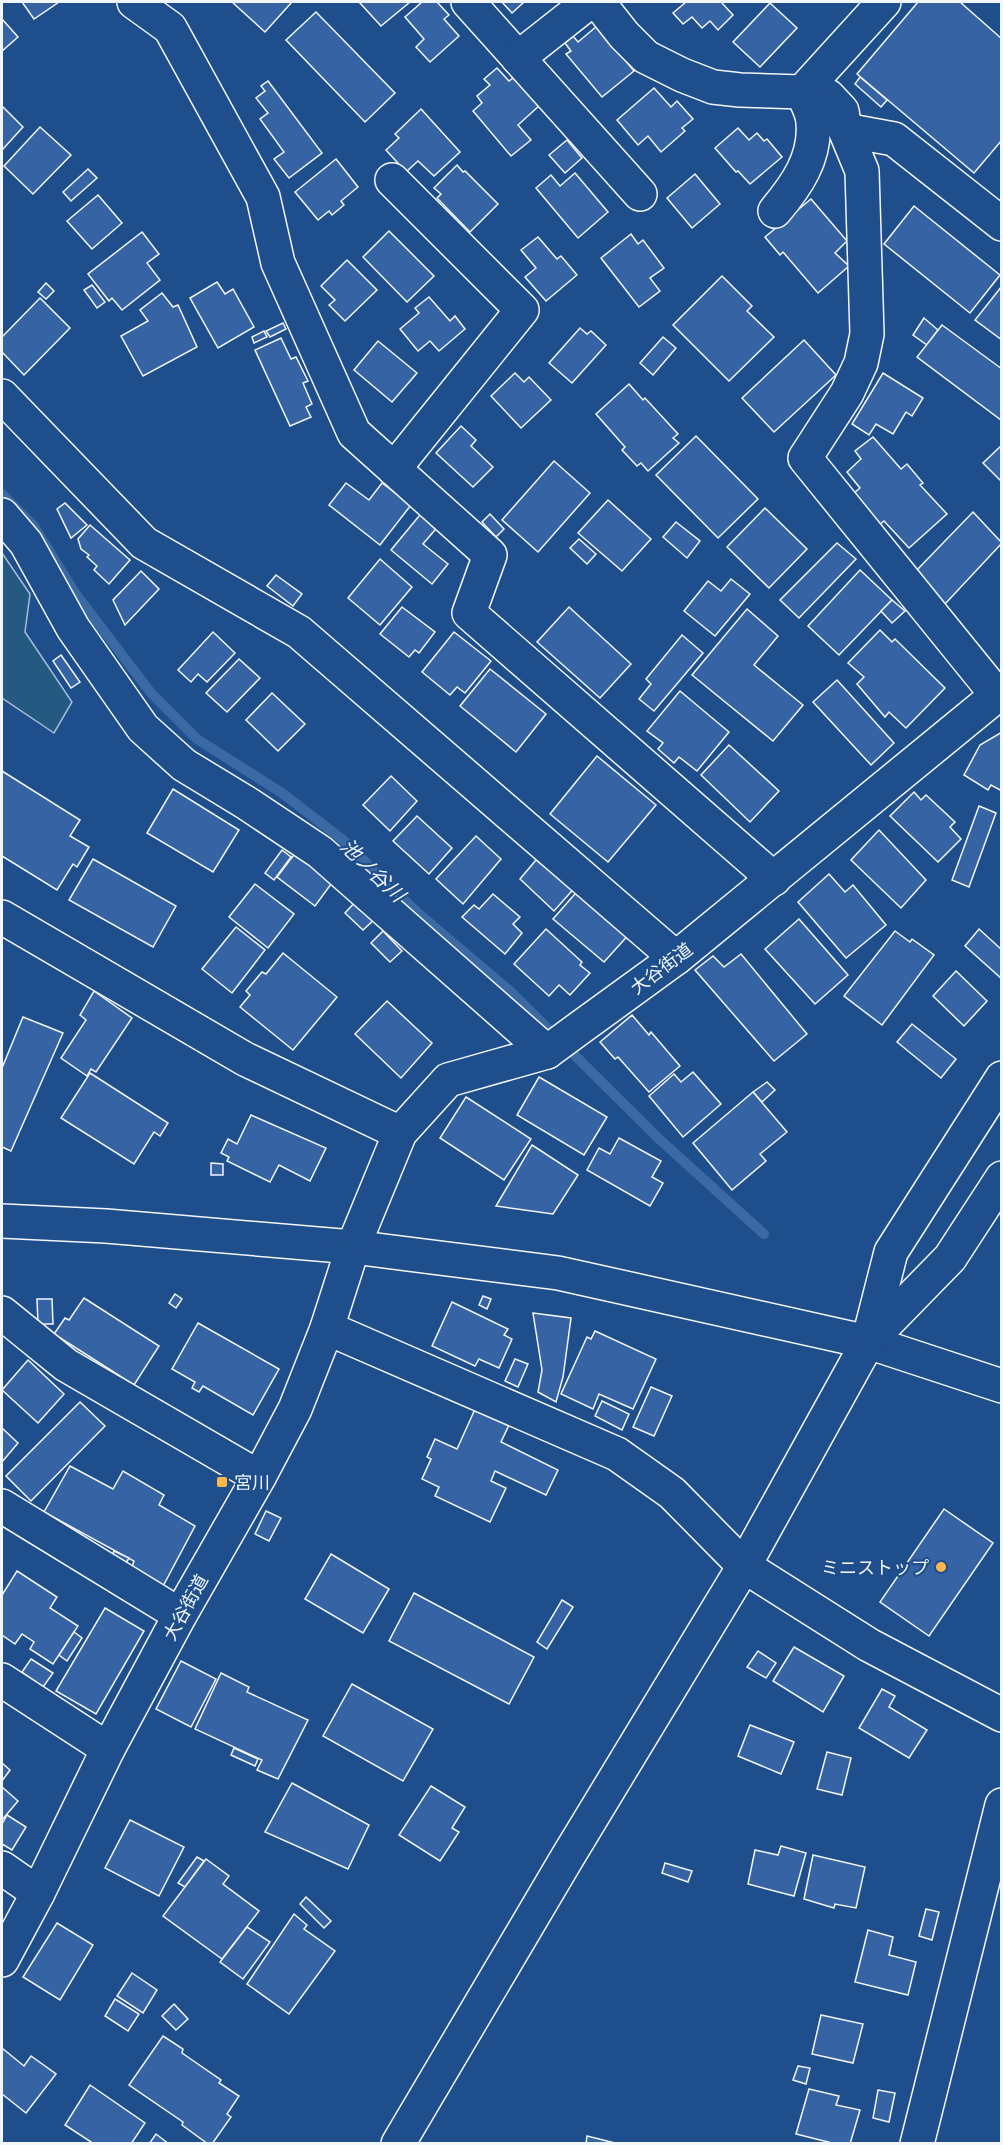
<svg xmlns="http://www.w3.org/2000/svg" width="1003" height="2145" viewBox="0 0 1003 2145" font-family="'Noto Serif','Noto Sans JP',serif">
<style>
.green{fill:#245a82;stroke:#a8bbd7;stroke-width:1.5}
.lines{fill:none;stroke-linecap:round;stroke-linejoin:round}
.stream{stroke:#3b69a3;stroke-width:10}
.building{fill:#3563a3;stroke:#f2f6ff;stroke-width:1.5}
.minor-casing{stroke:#f2f6ff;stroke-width:36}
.tertiary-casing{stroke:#f2f6ff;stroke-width:36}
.primary-casing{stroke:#f2f6ff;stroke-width:36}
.minor{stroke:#1f4e8c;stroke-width:33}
.tertiary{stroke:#1f4e8c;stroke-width:33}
.primary{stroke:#1f4e8c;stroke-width:33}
.poi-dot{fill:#ffb74d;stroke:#1f4e8c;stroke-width:2}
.labels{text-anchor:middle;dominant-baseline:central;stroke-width:4.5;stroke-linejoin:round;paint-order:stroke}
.street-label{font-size:18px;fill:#f2f6ff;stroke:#1f4e8c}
.poi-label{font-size:18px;fill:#f2f6ff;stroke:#1f4e8c;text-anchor:start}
.water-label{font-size:20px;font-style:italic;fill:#f2f6ff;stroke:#1f4e8c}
</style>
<rect width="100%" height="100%" fill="#1f4e8c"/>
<polygon class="green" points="2,553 30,594 25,632 72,702 54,733 2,698"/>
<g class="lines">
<polyline class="stream" points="2,494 34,526 75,593 151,693 197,739 282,793 343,840 418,913 510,991 658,1138 764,1234"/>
</g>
<g class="building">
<polygon points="22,2 59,2 34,19"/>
<polygon points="232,2 292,2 265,32"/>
<polygon points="359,2 410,2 381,26"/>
<polygon points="422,2 437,2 449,15 444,19 459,36 430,62 416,47 424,39 405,17"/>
<polygon points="502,2 524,2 512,13"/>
<polygon points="686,2 724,2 722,3 733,15 718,30 710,21 702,28 692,17 683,24 673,13"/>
<polygon points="918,2 960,2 1002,39 1002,140 974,173 857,74"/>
<polygon points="770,3 797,28 760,67 733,42"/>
<polygon points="316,12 395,93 365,122 286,40"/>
<polygon points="2,19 18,37 2,51"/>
<polygon points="597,26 634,71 602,97 566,54 571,51 565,43 573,36 578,42"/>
<polygon points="497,68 509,81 516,76 540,105 518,125 531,140 511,156 473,111 482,103 477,96 490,85 484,79"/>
<polygon points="860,77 887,100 881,107 855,84"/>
<polygon points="268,81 322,153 289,178 274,159 284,152 260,119 268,113 256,98 265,91 261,86"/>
<polygon points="654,88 671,107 677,101 693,119 682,128 685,131 661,152 648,136 638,145 617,120"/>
<polygon points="2,106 23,127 3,149 2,147"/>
<polygon points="421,109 460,152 434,176 418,161 406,172 386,150 399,138 395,134"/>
<polygon points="40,127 71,155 33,194 4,166"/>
<polygon points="738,128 749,140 757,133 764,141 767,139 782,157 750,184 738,171 736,172 715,148"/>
<polygon points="567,140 582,158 565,173 549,155"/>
<polygon points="336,159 358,187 341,201 344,205 332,215 329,211 318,220 295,192"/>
<polygon points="457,165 463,172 465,171 498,204 470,232 437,198 441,194 434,188"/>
<polygon points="88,169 97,178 71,201 63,192"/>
<polygon points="575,173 608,212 578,238 536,188 551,175 560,186"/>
<polygon points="695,174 720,204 692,228 667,198"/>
<polygon points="98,195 122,223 92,249 67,221"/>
<polygon points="811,199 847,241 835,253 849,266 818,293 783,252 780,255 765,237"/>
<polygon points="914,206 1000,275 970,313 884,244"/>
<polygon points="389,231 434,276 407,302 363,257"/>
<polygon points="142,232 159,254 147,263 160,280 122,310 112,298 109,301 88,274"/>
<polygon points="631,234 638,244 643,240 664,268 650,278 660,291 639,307 601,258"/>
<polygon points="538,237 557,259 561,256 577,275 546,301 525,277 536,268 521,250"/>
<polygon points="347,260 377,290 345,321 329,305 335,300 321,286"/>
<polygon points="722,276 752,306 747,311 774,337 729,381 673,325"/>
<polygon points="217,282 225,294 233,289 254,327 218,348 190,298"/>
<polygon points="46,283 54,291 46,299 38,292"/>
<polygon points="92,285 105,302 97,308 84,290"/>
<polygon points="1002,286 1002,340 975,320"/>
<polygon points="162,293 173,307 178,305 197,347 143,376 121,336 148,321 140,310"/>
<polygon points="429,297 450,321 455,316 465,329 439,351 430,341 418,351 400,329 419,313 415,308"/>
<polygon points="40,298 70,328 24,375 2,352 2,337"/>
<polygon points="924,318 938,330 927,345 913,335"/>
<polygon points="283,323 286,329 270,337 266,331"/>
<polygon points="942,325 1002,369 1001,420 917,357"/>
<polygon points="580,328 587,334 591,331 606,345 572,383 549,363"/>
<polygon points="264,331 267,337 254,343 252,337"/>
<polygon points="663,337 676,348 653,375 640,363"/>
<polygon points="281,338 291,359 296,357 308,381 303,383 312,404 306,407 311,417 290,426 255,350"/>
<polygon points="804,340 836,375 774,432 742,398"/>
<polygon points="378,341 417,373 392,402 354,370"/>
<polygon points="515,373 524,382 529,377 551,400 521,428 491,396"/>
<polygon points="883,373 923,398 912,416 906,412 893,434 876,424 869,435 852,424"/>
<polygon points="629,384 643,400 645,398 678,434 673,438 679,443 648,471 641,463 637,466 622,450 625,447 596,414"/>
<polygon points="461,426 476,440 471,446 493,467 473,487 436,453"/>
<polygon points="696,436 758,499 718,538 656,475"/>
<polygon points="873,437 901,469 907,464 923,483 920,485 947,514 909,548 884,521 874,529 848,498 860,488 847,472 861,459 855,451"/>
<polygon points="1002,445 1002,482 983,463"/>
<polygon points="554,461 590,493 538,552 502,520"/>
<polygon points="346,483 369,500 382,483 411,505 380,545 329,505"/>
<polygon points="608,500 651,539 622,571 578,533"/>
<polygon points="65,503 87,525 71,538 57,509"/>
<polygon points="765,508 807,549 769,588 727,547"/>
<polygon points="424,510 440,524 423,544 448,564 432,584 391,550"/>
<polygon points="973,512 1002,543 945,604 914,573"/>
<polygon points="490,514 504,529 496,537 482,522"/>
<polygon points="676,522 700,541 687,558 663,537"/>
<polygon points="90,525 130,560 109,584 94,570 97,566 87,557 89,555 81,549 78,539"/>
<polygon points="579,539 596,554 587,564 570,548"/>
<polygon points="837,543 856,559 799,618 780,600"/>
<polygon points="380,559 412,587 380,625 348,598"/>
<polygon points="860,570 892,600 839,655 808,626"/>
<polygon points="141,571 159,589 125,625 113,600"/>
<polygon points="276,575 302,594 293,606 267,586"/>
<polygon points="731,579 750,594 715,636 684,611 708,581 721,591"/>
<polygon points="892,600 905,611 892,623 881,611"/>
<polygon points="402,607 435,632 419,653 415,650 409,657 380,634"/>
<polygon points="569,607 631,664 600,698 537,642"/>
<polygon points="747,609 778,636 754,665 803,705 773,741 692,675"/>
<polygon points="880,630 892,642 895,639 945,688 906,728 889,712 885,717 857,684 864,677 848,663"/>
<polygon points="213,632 235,653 207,682 198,674 191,682 178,670"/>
<polygon points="454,632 491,661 465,693 457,687 450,695 422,672"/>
<polygon points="682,635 703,653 654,711 639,699 651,684 646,679"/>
<polygon points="61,655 80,682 71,688 53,661"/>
<polygon points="239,659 260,678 227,712 206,693"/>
<polygon points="490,669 546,714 516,752 460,706"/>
<polygon points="837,680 894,743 871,765 813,702"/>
<polygon points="680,691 729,732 697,771 679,757 674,763 658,749 663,743 647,731"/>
<polygon points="272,693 305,724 278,751 246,720"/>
<polygon points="1002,732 1002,791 991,785 988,790 964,775 980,745"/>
<polygon points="729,745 779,791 750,822 701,775"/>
<polygon points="597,756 656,805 608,862 550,814"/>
<polygon points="2,771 80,820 70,836 89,847 77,867 73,864 57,890 2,856"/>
<polygon points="391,776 417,801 390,831 363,805"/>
<polygon points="173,789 239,830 213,872 147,833"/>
<polygon points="914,792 921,800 926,795 955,822 950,827 961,839 938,862 890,816"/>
<polygon points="979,806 996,813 969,887 952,880"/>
<polygon points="417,816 452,848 429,874 393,841"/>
<polygon points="879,830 926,880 901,908 851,860"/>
<polygon points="476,836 501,859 463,904 436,879"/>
<polygon points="299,848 337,876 315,906 277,877"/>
<polygon points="282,850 291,857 274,880 265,873"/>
<polygon points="93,859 176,906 153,947 69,900"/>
<polygon points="549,859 578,884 554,911 520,879 536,860 543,865"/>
<polygon points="829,874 845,892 853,885 886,925 846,958 798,902"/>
<polygon points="255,884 294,914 268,948 229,917"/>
<polygon points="581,887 632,931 604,962 553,919"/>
<polygon points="493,894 520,917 513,924 522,933 505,954 462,917 474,905 479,909"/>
<polygon points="358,899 377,917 363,930 345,913"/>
<polygon points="799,919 848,975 815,1004 765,949"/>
<polygon points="236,927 265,950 232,993 202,969"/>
<polygon points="546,929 582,962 580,965 590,973 570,995 559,985 549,996 514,964"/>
<polygon points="979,929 1002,950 1002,979 965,946"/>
<polygon points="383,931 402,951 390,962 371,943"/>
<polygon points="895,931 910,942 912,939 934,955 882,1025 844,996"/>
<polygon points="283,953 337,997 293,1050 240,1007 250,995 246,991 262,972 266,974"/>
<polygon points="741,954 807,1034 774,1061 695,970 713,956 724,967"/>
<polygon points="956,971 987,1001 964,1026 933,996"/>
<polygon points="94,991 132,1018 96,1072 91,1069 87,1076 61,1058 86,1020 80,1015"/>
<polygon points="387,1001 432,1043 401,1078 355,1034"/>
<polygon points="632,1015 649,1035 651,1032 680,1066 649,1092 618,1057 615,1059 600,1042"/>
<polygon points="23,1017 63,1033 11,1151 2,1147 2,1068"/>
<polygon points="912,1024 956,1059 941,1078 897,1042"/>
<polygon points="693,1072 721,1104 683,1137 649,1096 674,1074 681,1082"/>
<polygon points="90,1073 168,1123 160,1136 154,1132 134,1164 61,1118"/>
<polygon points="539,1077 607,1117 584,1155 517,1115"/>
<polygon points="767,1082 775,1090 762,1102 753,1092"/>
<polygon points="753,1092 787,1132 760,1154 766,1161 732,1190 693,1143"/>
<polygon points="466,1097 531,1139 504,1180 440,1138"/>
<polygon points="251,1115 326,1148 310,1181 279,1165 270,1182 227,1161 229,1157 221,1153 228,1139 237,1144"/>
<polygon points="619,1138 661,1161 652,1177 663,1183 650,1206 587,1170 599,1148 610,1154"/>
<polygon points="532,1145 578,1175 553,1214 496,1206"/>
<polygon points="211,1163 223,1164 223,1175 211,1175"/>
<polygon points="175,1294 182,1299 176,1308 169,1303"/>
<polygon points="483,1296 491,1299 487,1309 479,1305"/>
<polygon points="84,1298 159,1346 134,1385 54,1334 65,1318 69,1320"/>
<polygon points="37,1299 52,1299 53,1324 38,1324"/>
<polygon points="452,1302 508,1329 504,1335 512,1339 499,1368 479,1359 475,1366 432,1346"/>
<polygon points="533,1313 571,1318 563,1377 556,1402 538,1392 542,1370"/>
<polygon points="198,1323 279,1369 253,1415 203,1386 199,1392 192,1388 195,1382 172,1369"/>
<polygon points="595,1331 656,1359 633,1409 599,1394 593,1409 561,1394 587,1337 591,1339"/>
<polygon points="515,1359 528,1364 518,1387 505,1381"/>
<polygon points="28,1360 64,1394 38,1423 2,1390"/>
<polygon points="651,1387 672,1396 654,1436 633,1427"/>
<polygon points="602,1401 629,1414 622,1430 595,1416"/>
<polygon points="80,1402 105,1426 31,1501 6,1476"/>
<polygon points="476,1407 510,1423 501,1442 558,1470 546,1495 495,1471 491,1481 506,1488 490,1522 435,1496 439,1487 422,1479 431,1459 427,1457 435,1439 457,1449"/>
<polygon points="2,1428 18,1443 2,1462"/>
<polygon points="70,1466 113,1489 123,1471 164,1495 159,1505 195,1526 162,1588 131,1570 134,1561 44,1512"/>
<polygon points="944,1509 993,1543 929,1636 880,1602"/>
<polygon points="266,1511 281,1518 269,1541 255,1534"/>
<polygon points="114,1551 129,1558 122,1570 109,1563"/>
<polygon points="331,1554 389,1589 363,1633 305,1599"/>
<polygon points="17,1571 57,1597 50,1608 78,1626 53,1664 30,1649 34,1642 22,1634 15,1644 2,1635 2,1595"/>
<polygon points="414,1593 534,1657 509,1704 389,1641"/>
<polygon points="562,1600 573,1607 547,1649 537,1642"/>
<polygon points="105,1608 144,1631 96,1714 56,1691"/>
<polygon points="74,1632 82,1638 67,1661 59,1655"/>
<polygon points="794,1647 844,1676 823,1712 773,1681"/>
<polygon points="758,1651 776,1663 766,1678 747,1667"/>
<polygon points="31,1659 53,1673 43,1687 22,1672"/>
<polygon points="181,1661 216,1679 191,1727 156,1709"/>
<polygon points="221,1673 249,1687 247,1692 308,1720 278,1779 257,1770 262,1760 195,1729"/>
<polygon points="352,1684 433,1729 403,1781 323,1736"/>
<polygon points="882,1689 895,1696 889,1707 927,1730 909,1758 859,1728"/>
<polygon points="750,1725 794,1742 781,1774 738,1756"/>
<polygon points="234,1748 258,1759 255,1766 231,1755"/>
<polygon points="827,1752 851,1758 842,1795 817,1789"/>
<polygon points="2,1763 10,1770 2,1781"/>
<polygon points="292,1783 369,1825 348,1869 265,1832"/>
<polygon points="431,1786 465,1807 452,1828 459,1832 440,1861 399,1835"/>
<polygon points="2,1787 18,1801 2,1820"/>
<polygon points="7,1815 26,1827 12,1850 2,1844 2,1824"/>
<polygon points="130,1820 184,1847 159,1896 105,1868"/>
<polygon points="781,1846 806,1853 794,1896 748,1884 755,1850 778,1855"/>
<polygon points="813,1855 865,1867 856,1908 835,1904 834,1908 804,1899"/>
<polygon points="197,1857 204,1861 185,1887 178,1883"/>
<polygon points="206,1859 229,1876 223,1884 259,1911 222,1959 163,1916"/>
<polygon points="665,1863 692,1871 688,1882 662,1873"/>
<polygon points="306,1897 331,1921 324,1928 300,1904"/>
<polygon points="926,1909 939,1912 932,1940 919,1936"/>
<polygon points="294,1914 307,1925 304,1929 335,1951 289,2014 247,1984"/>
<polygon points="57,1923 93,1945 60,2000 23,1977"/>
<polygon points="247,1927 270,1942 243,1979 220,1962"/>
<polygon points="868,1930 893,1937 889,1955 916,1962 908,1995 855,1982"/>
<polygon points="132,1973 157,1990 143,2013 117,1996"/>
<polygon points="115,1999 139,2014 128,2031 105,2016"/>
<polygon points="174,2004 188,2019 176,2030 162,2016"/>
<polygon points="821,2015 863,2024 853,2063 812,2054"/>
<polygon points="163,2036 183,2049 182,2053 221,2080 219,2083 239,2096 227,2114 231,2117 212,2144 208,2144 182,2125 183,2122 129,2085"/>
<polygon points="2,2048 24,2066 31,2056 56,2074 26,2113 2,2094"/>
<polygon points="798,2066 810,2068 806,2084 793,2080"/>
<polygon points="90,2085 145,2123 131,2144 94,2144 65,2125"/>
<polygon points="809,2089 839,2096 836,2105 860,2110 850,2144 836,2144 796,2134"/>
<polygon points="878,2090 895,2093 889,2122 873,2118"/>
<polygon points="156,2134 169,2144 149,2144"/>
<polygon points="587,2136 619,2144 586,2144"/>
</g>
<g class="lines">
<defs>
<g id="minor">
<polyline points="134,2 170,28 263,197 278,263 354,433 490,555 469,613 774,879"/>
<polyline points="468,2 640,194"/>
<polyline points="598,2 624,35 646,57 682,75 713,87 740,90 802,92 828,96 842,111 845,130 862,171 867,334 861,363 847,393 805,458 997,695"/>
<polyline points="518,58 589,2"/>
<polyline points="845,130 894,139 1002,224"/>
<polyline points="392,180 522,310 394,469"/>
<path d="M775,211c21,-25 41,-53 38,-88 0,-10 -7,-22 -11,-31l82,-90"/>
<polyline points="2,396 144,543 299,632 676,958"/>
<polyline points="2,515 26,543 73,628 143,728 184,765 248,804 320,852 547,1052"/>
<polyline points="2,917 245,1059 400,1133"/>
<polyline points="2,1313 66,1365 259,1477"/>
<polyline points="327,1328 617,1454 672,1493 744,1566 869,1645 1002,1715"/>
<polyline points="2,1506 180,1615"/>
<polyline points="2,1680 108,1749"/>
<polyline points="2,1868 38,1893"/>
</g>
<g id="tertiary">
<polyline points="2,1221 106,1226 353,1247"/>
<polyline points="398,2144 567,1858 744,1566 868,1342 1002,1386"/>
<polyline points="917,2144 1002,1805"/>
</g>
<g id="primary">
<polyline points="353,1247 558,1273 868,1342"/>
<polyline points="869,1341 950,1258 1002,1178"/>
<polyline points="868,1342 891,1252 1002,1078"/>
<polyline points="2,1960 38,1893 108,1749 180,1615 259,1477 295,1409 327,1328 353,1247 400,1133 448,1080 547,1052 581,1027 676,958 1002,691"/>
</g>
</defs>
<use href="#minor" class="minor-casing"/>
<use href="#tertiary" class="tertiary-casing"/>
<use href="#primary" class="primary-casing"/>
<use href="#minor" class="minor"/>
<use href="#tertiary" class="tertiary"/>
<use href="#primary" class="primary"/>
</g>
<g class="poi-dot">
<rect x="216" y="1476" width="12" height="12" rx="3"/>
<circle cx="941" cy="1567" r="6"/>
</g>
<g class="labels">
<g class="street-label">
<text transform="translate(661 968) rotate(-37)">大谷街道</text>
<text transform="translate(185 1607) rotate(-61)">大谷街道</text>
</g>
<g class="poi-label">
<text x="234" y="1482">宮川</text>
<text x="929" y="1567" text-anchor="end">ミニストップ</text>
</g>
<g class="water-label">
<text transform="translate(373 870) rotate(44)">池ノ谷川</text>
</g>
</g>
<rect width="1003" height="2145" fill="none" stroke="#f2f6ff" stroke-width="6"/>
</svg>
